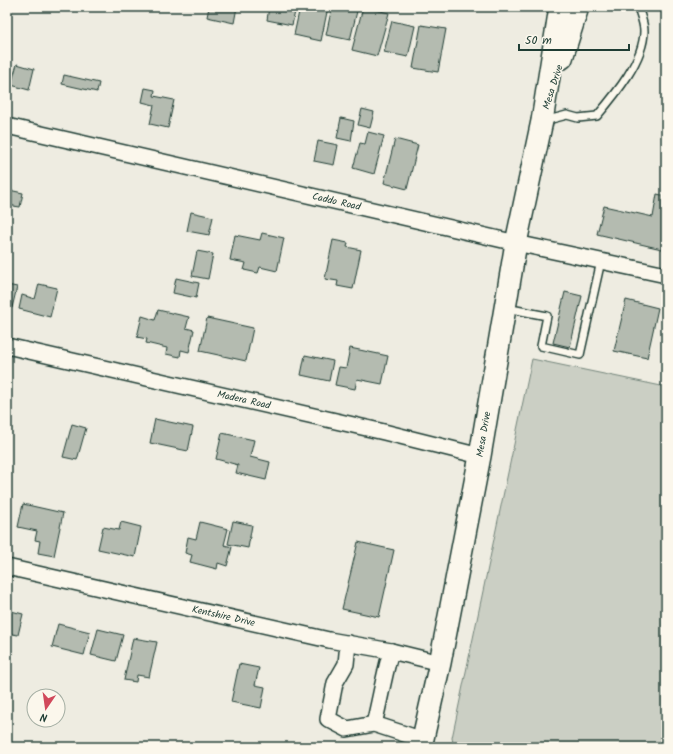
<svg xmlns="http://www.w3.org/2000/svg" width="673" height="754" viewBox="0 0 673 754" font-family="Kalam,sans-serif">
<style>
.green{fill:#cbcfc4;stroke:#75867c}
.building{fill:#b4bbb0;stroke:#1f3d34}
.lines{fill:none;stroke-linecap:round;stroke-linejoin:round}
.service-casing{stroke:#1f3d34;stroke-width:10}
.minor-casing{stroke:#1f3d34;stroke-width:18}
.secondary-casing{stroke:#1f3d34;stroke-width:24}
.service{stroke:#fbf7ec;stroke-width:7}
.minor{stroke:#fbf7ec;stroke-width:15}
.secondary{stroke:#fbf7ec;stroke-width:21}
.labels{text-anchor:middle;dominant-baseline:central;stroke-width:3;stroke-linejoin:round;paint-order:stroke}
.street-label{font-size:10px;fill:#1f3d34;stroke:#fbf7ec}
</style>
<rect width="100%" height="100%" fill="#eeece1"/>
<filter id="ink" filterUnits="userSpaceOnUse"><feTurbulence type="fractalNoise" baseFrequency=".025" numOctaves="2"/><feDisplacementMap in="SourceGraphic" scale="8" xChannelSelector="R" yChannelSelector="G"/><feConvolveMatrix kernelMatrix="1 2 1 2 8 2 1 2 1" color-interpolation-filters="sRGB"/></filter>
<g filter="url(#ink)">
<polygon class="green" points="532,359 666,387 666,747 454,747 452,738"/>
<g class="building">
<polygon points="209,7 237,7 234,23 207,17"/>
<polygon points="269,7 296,7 292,25 267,20"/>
<polygon points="300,7 328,7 321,41 294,35"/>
<polygon points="332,7 358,7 350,40 326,35"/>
<polygon points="363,7 389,13 377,56 352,50"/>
<polygon points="392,21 415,26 408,57 384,52"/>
<polygon points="421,25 446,29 438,72 413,68"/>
<polygon points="17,64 34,69 29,90 11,85"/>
<polygon points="64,75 99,83 97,92 62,84"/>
<polygon points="145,88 155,90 154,96 174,100 168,128 150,124 154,105 142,102"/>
<polygon points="362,109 374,112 370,128 358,125"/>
<polygon points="341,118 354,121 351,141 337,138"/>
<polygon points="368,132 384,136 374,174 353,168 360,143 365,144"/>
<polygon points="395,139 418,145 407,189 384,183"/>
<polygon points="318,141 338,145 334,165 314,161"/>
<polygon points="9,190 23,193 20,207 7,205"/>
<polygon points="657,194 666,196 666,250 597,234 604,206 653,217"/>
<polygon points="191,212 213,217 209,235 187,231"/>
<polygon points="262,233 284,238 277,271 260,267 258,273 244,270 246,263 230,260 235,235 260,240"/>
<polygon points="333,240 348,243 347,247 361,250 353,289 337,286 338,281 325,279"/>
<polygon points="197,251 213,254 208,279 192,276"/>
<polygon points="176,278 199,283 196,298 173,293"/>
<polygon points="39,284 57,288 50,317 19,309 22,295 35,299"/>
<polygon points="7,285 17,287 12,308 7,307"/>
<polygon points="565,292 582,296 570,347 553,343"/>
<polygon points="626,300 658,308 647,358 614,351"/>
<polygon points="158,310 189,317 186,328 194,330 189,352 181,350 180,357 166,354 167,348 146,343 147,339 137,337 142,316 155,320"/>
<polygon points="207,318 253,328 246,361 200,351"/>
<polygon points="350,348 388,356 382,384 357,379 355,389 335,385 339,367 346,368"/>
<polygon points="305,355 333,361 329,381 301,375"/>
<polygon points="155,419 193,427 188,451 150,443"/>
<polygon points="72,424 86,428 77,460 63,457"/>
<polygon points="222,433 254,440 250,457 270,462 266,480 236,473 238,465 216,459"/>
<polygon points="23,504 63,513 54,556 38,553 40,541 35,540 37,531 18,527"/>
<polygon points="233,521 252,525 248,548 228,544"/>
<polygon points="121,522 141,527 135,557 98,549 103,527 119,530"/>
<polygon points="200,522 228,529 224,545 232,547 227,566 218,563 217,569 190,562 192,555 185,553 188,537 196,539"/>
<polygon points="358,542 394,550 379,617 342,609"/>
<polygon points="7,610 23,614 18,635 7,633"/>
<polygon points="58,624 90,632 84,655 52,647"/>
<polygon points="98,629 123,635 116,661 91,655"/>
<polygon points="133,638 157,642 149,677 137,675 136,682 124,680"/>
<polygon points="239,664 259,668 255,685 265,687 261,708 231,702"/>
</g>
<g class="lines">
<defs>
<g id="service">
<path d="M544,121l23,-6 11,3 19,-2c18,-21 47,-56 47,-85 0,-8 -4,-17 -6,-24"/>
<polyline points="506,308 547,316 541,346 580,355 601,261"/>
</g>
<g id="minor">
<path id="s1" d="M7,126l509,117 150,32"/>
<path id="s2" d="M7,346l377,86 96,24"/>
<path id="s3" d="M7,567l322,73 62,11 49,12"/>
<polyline points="348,643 346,664 335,683 328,719 347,729 374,724 423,740"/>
<path d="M374,724c6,-24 10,-49 17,-73"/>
</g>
<g id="secondary">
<polyline points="562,58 578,7"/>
<path id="s4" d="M421,747l19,-84 40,-207 36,-213 26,-122 18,-114"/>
</g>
</defs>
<use href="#service" class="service-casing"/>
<use href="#minor" class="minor-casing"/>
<use href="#secondary" class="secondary-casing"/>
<use href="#service" class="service"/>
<use href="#minor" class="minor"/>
<use href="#secondary" class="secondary"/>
</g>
</g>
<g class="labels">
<g class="street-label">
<text transform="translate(553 87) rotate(-72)">Mesa Drive</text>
<text stroke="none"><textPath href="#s1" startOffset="338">Caddo Road</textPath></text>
<text stroke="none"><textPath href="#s2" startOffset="243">Madera Road</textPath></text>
<text stroke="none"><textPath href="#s4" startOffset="319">Mesa Drive</textPath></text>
<text stroke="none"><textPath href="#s3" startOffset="222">Kentshire Drive</textPath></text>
</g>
</g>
<rect width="673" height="754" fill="none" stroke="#fbf7ec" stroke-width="24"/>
<rect x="12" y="12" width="649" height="730" fill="none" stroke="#1f3d34" stroke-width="1.5" filter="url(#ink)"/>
<g transform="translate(46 708) rotate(193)"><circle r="19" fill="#fbf7ec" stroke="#a3ada2"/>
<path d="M0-3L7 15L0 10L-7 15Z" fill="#d1495b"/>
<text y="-6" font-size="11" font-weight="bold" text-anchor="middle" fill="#1f3d34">N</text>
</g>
<path d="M519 44v6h110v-6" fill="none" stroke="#1f3d34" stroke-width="2"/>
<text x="525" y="44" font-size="12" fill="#1f3d34" stroke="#fbf7ec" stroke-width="3" paint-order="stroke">50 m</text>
</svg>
